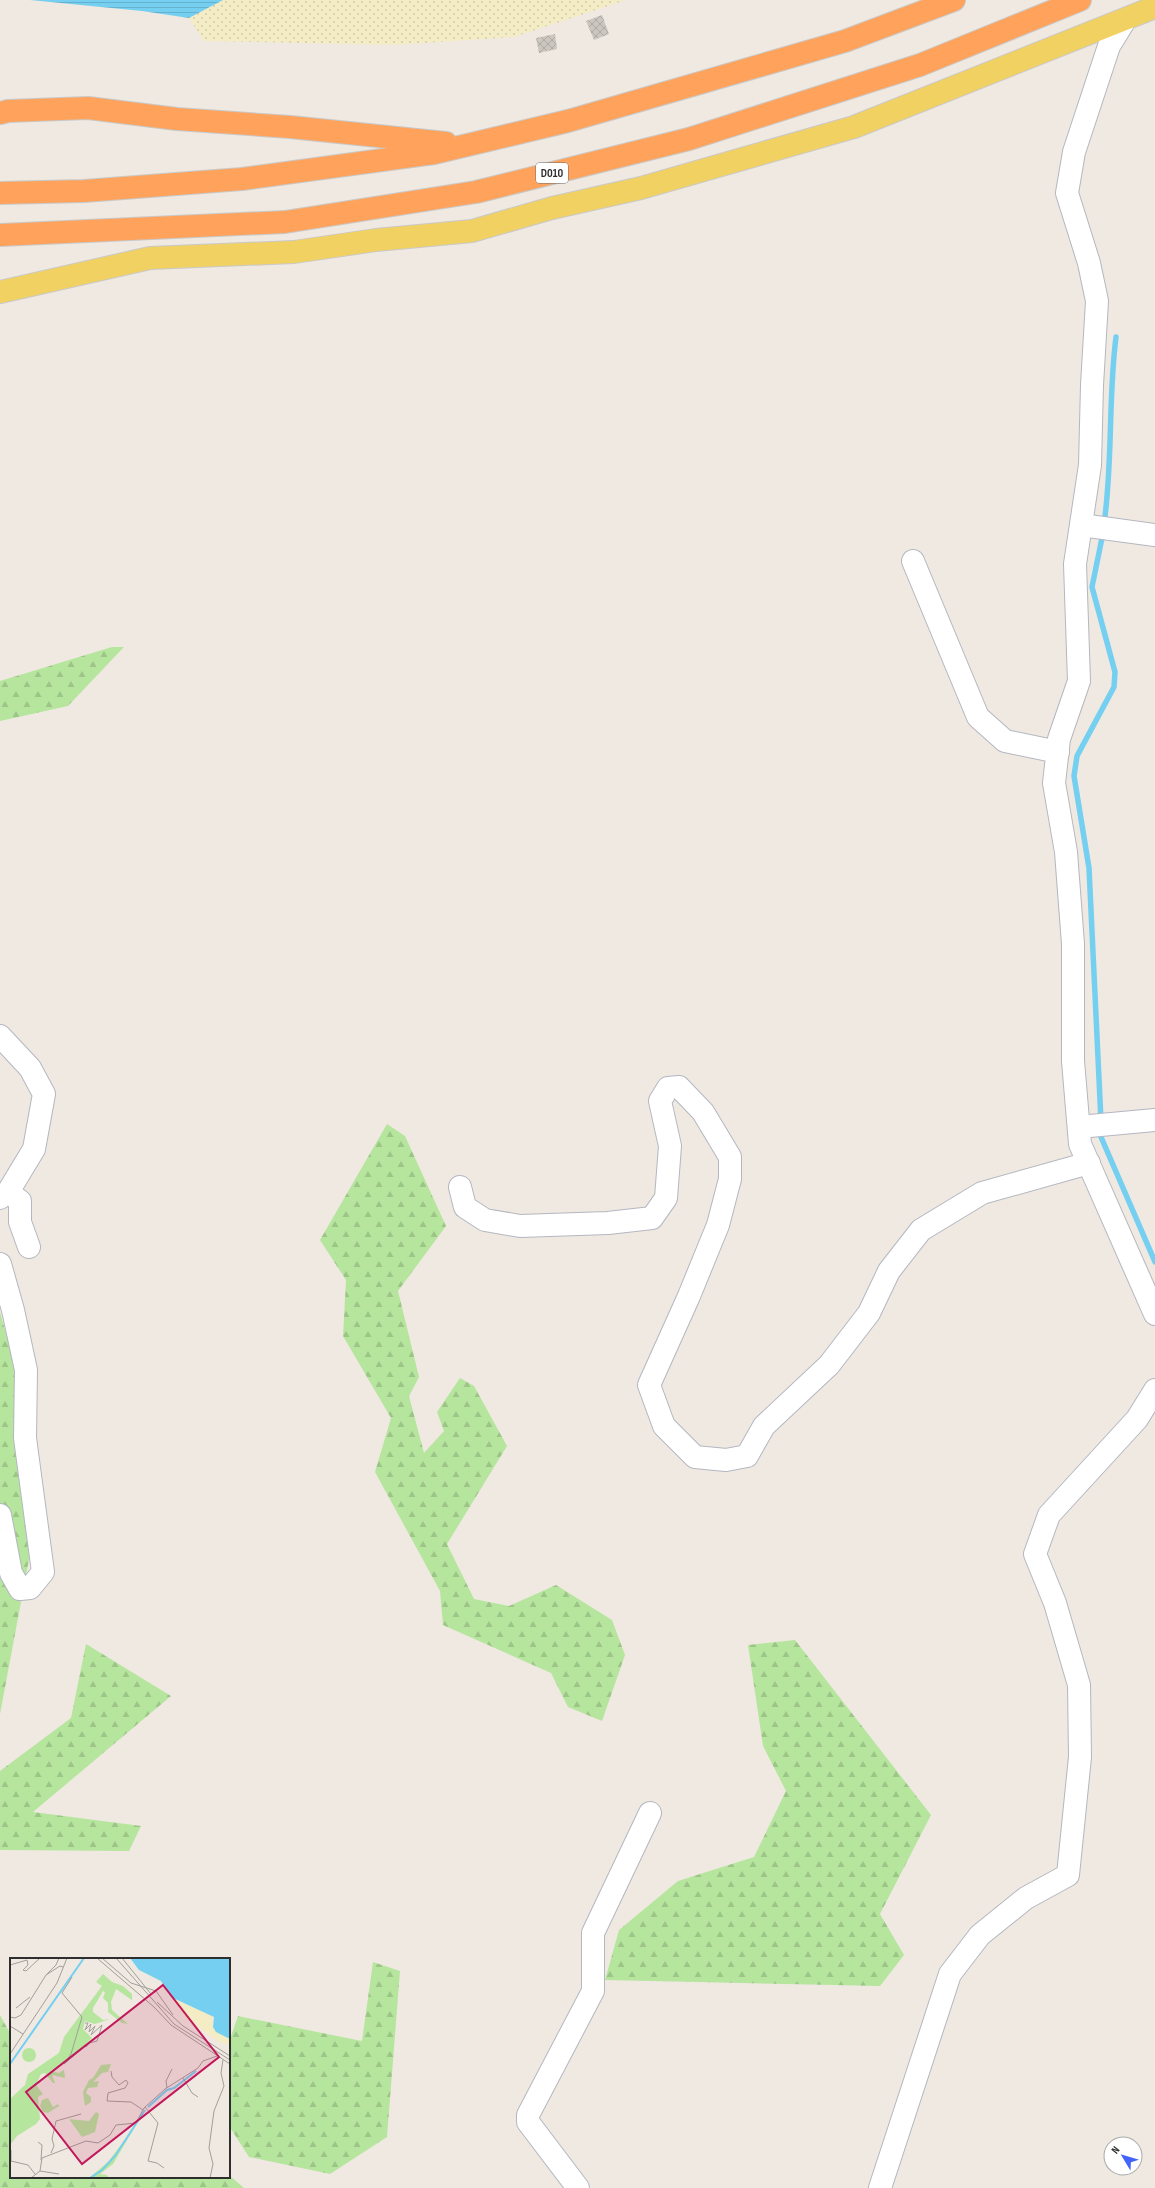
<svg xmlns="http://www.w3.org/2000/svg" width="1155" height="2188" viewBox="0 0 1155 2188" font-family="'Sofia Sans Condensed',sans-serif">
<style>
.forest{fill:url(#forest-firs)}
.sand{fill:url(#sand-dots)}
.water{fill:url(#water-rules)}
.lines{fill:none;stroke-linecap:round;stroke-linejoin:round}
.stream{stroke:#75cff0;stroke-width:5.5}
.building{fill:url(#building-cross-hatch)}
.minor-casing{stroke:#b4b7c1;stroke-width:24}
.major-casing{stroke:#c9c9c9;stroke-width:24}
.highway-casing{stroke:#c9c9c9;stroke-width:24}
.minor{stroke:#fff;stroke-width:22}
.major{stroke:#f2d163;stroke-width:22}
.highway{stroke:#ffa35c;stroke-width:22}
.labels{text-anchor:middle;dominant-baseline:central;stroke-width:3;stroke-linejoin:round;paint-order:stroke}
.shield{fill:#fff;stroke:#6d6d6d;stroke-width:1}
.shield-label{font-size:12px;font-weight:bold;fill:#2e2e2e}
.inset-river{fill:none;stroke:#75cff0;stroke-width:2}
.inset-road{fill:none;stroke:#a29e99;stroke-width:1}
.view{fill:#c2185b;fill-opacity:0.15;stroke:#c2185b;stroke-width:2}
.inset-edge{fill:none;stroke:#2e2e2e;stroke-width:2}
</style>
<defs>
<pattern id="forest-firs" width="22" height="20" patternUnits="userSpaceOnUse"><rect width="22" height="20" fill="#b6e59e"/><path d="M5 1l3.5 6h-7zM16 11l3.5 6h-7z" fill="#9dc588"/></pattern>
<pattern id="sand-dots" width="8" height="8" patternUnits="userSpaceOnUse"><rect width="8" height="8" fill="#f3ecc5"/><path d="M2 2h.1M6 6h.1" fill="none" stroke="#d1cbaa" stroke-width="1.8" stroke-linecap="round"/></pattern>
<pattern id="water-rules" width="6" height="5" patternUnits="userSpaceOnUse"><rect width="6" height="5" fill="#75cff0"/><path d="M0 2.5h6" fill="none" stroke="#66b2ce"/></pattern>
<pattern id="building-cross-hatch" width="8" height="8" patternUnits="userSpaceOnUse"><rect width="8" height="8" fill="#cbc7bf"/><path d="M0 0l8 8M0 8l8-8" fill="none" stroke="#afaba4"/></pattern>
</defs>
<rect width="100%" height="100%" fill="#efe9e1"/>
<g class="forest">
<polygon points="112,647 124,647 68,706 0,721 0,681"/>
<polygon points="387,1124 405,1136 446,1226 398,1291 419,1377 409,1396 424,1453 444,1431 437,1412 460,1378 474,1386 507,1446 447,1544 474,1599 509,1606 556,1585 612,1620 625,1655 602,1721 568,1707 551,1673 443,1625 440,1591 375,1472 391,1418 343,1336 346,1280 320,1240"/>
<polygon points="0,1312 14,1363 17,1421 30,1554 0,1714"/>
<polygon points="795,1640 931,1815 880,1914 904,1955 880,1986 605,1980 619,1930 678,1881 754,1857 786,1791 763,1746 748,1645"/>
<polygon points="86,1644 171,1696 33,1812 141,1826 129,1851 0,1850 0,1771 71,1718"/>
<polygon points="373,1962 400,1971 387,2137 330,2174 249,2157 229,2126 229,2042 238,2016 362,2041"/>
<polygon points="0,2015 11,2035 11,2177 229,2177 229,2175 244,2188 0,2188"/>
</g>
<polygon class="sand" points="223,0 626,0 514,37 394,45 204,41 189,18"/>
<polygon class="water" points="30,0 223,0 189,18 142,11"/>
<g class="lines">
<g class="stream">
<path d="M1104,524c9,-62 4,-125 12,-187"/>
<polyline points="1101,1121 1089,868 1074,776 1077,756 1114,687 1115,672 1092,587 1103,533"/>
<polyline points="1101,1129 1101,1137 1155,1262"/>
</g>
</g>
<g class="building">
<polygon points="602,15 609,34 594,40 586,21"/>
<polygon points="555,34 557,49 539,53 536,38"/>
</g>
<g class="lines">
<defs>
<g id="minor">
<polyline points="1125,20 1109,46 1074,152 1067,193 1089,263 1097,301 1092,385 1090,465 1075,564 1079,681 1059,739 1054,783 1066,852 1073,944 1073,1061 1080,1144 1155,1314"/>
<polyline points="1081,525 1155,535"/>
<polyline points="913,561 978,717 1005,741 1058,752"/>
<polyline points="0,1036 30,1068 44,1094 34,1149 8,1192"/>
<polyline points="1079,1127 1155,1120"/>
<polyline points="460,1187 465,1207 485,1220 520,1226 608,1223 652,1218 666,1198 670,1146 660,1101 668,1088 679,1087 703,1112 730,1157 730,1179 718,1225 689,1296 649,1385 664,1426 695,1457 726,1460 747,1456 764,1426 829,1365 869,1313 889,1271 921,1230 982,1193 1089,1163"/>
<polyline points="0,1198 8,1192 20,1201 20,1222 29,1247"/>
<polyline points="0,1264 13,1310 26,1370 25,1438 43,1572 30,1588 20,1589 11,1573 0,1515"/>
<polyline points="578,2188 528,2122 528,2115 593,1991 593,1933 650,1813"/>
<polyline points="880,2188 950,1974 980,1935 1026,1898 1068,1875 1080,1757 1079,1685 1055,1603 1035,1554 1049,1515 1137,1419 1155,1390"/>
</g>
<polyline id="major" points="0,292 150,258 294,252 376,240 472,231 552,208 641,188 854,127 1155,7"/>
<g id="highway">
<polyline points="0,113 8,111 88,108 177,119 290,127 446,143"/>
<polyline points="0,193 84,191 242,179 434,153 568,121 845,41 954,0"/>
<polyline points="0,235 285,222 476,192 689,139 920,65 1080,0"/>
</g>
</defs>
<use href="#minor" class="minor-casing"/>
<use href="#major" class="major-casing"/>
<use href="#highway" class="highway-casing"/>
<use href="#minor" class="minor"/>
<use href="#major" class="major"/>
<use href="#highway" class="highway"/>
</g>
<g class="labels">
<rect class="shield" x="536" y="163" width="32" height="20" rx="3"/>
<g class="shield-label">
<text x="552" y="173">D010</text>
</g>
</g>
<g transform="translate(10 1958)">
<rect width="220" height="220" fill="#efe9e1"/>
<path d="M93,16l9,8 11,4 9,8v6l-16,-11 -5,13 1,8 16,14 -6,-1 -14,-11v-9l-5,-5 2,-6 -2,-1 -10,17v4l10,8 7,-1 -15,5 -10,-3 -2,8 9,9 -25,24 -16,9 8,2 5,-3 1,8 -13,-3 3,8h-2l-8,-10 -4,1 -5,11 7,9 -5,3 2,22 -4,5 -19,12 -7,9v-46l15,-14 3,-11 31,-21 5,-16 38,-51 -6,-4zM12 97a7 7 0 1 1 14 0a7 7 0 1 1-14 0ZM101,106l-3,8 -6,1 -9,9 6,-1 -2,6 -9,1 -2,5 5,4v5l-6,4 -2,-14 6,-12 4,-2 8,-13zM38,140l5,9 5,-3 1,2 -11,7 -5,-1 -3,-6 2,-6zM86,154l3,2 -4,18 -13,5 -13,-18 20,2zM126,167l-23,39 -13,10 7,1 2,3h-20l19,-16z" fill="#b6e59e"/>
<path d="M161,39l43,20 -2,5 12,14 6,3v6l-9,-2 -35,-24z" fill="#f3ecc5"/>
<path d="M120,0h100v81l-14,-7 -3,-5 1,-10 -43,-20 -10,-16 -22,-11z" fill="#75cff0"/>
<path class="inset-river" d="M0,106l74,-106M138,149l19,-17 7,-2 22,-17M80,220l12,-8 13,-14 30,-46"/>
<path class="inset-road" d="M49,0l-3,7 -10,10 14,-9 3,1M87,0l57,49 17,18 59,39M92,0l29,25 25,8 17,24M106,0l58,66 56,36M112,0l29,36M0,7l17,-5 1,5 -5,5 3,1 14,-13M62,19l-10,16 20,24 -11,37 -7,10 25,-21 -3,4M147,44l26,24 47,30M6,50l14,-11M0,59l5,1 6,-3 25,-40M75,65h3l-3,7 6,-6 -2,8 6,-6 -4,9 11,-10 -5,16 -8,2M0,68l13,8M0,96l47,-71 10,-25M101,113l1,6 7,8 7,-5 2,3 -3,5 -17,5 -1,8 24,1 12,8M173,120l9,15 6,4M157,130l-1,-7 6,-12M135,149l13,16 -10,38 9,2 7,5M28,184l4,3 -1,15M1,192v11l17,4 7,9M41,195l3,-7 -2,-7 4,-18 25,-7M30,213l19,3M21,220l9,-7 2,-13 44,-17 12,2 12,-8 6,-10 20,-2 8,-15 21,-19 33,-21 5,-7 14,-5M200,220l3,-14 -4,-16 5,-37 10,-25 -3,-13 2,-13"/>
<path class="view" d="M153,27l56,72 -137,107 -56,-72z"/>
<rect width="220" height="220" class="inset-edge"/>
</g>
<g transform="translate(1123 2156) rotate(308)"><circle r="19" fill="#ffffff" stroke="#ababab"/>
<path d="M0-3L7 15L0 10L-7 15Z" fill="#4264fb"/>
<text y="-6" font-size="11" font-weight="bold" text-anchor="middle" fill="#2e2e2e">N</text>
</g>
</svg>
